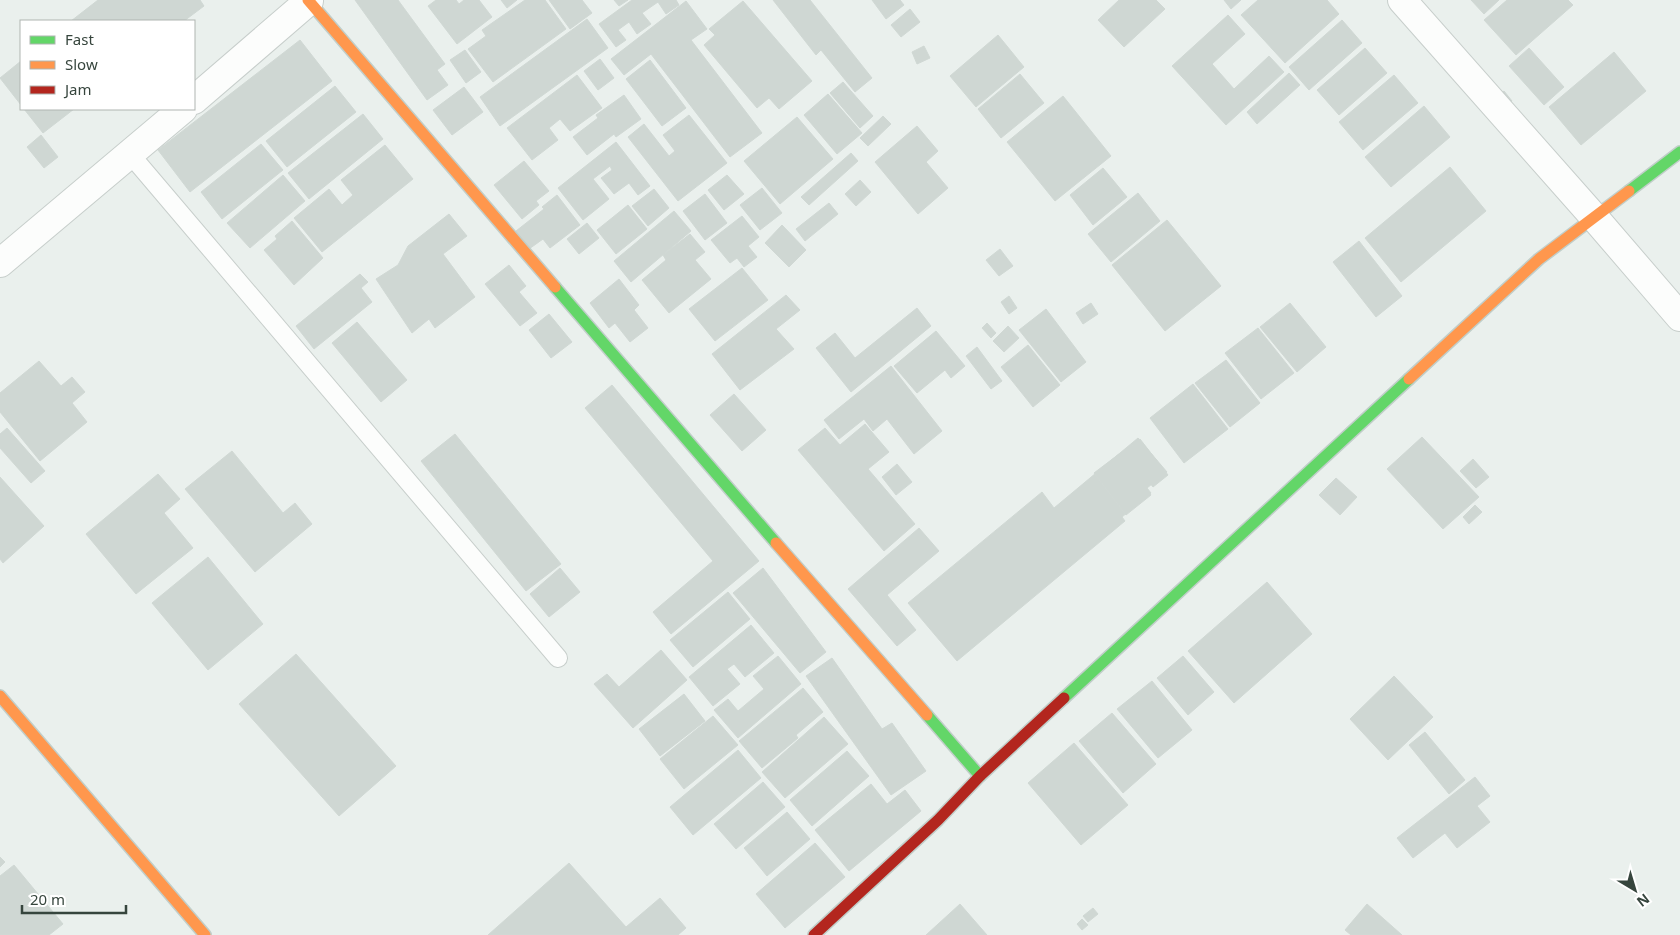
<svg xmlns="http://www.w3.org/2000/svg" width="1680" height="935" viewBox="0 0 1680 935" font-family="'Noto Sans',sans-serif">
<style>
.building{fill:#cfd7d3;stroke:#d0d8d4}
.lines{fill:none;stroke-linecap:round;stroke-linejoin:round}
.lane-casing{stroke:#c7cecb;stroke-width:20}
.street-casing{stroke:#c7cecb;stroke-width:30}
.fast-casing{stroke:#c1cec9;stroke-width:14}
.slow-casing{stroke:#c1cec9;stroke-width:14}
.jam-casing{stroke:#c1cec9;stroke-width:14}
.lane{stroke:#fcfdfc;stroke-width:18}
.street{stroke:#fcfdfc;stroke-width:28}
.fast{stroke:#63d668;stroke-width:11}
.slow{stroke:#ff974d;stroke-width:11}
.jam{stroke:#b3261e;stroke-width:11}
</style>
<rect width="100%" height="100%" fill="#eaf0ed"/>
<g class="building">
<polygon points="98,0 200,0 204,6 184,21 71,21"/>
<polygon points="355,0 398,0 445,64 437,70 448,85 427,100"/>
<polygon points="436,0 456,0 459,4 464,0 479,0 492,17 457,44 428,6"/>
<polygon points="501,0 517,0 507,8"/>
<polygon points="525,0 545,0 566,29 493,82 468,49 486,36 482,30"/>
<polygon points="549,0 582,0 592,13 570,29"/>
<polygon points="614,0 628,0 619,6"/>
<polygon points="632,0 676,0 679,5 666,14 658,2 642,13 651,24 637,34 629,22 618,30 626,40 616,47 599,24"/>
<polygon points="773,0 810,0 872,78 855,92 821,50 816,55"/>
<polygon points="872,0 900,0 904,5 886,19"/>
<polygon points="1119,0 1156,0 1165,9 1124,47 1098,20"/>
<polygon points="1224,0 1241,0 1231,9"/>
<polygon points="1258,0 1327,0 1339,14 1285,63 1241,15"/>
<polygon points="1471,0 1499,0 1484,14"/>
<polygon points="1507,0 1568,0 1573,5 1516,55 1484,20"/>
<polygon points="686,1 707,29 691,40 762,133 730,157 651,54 624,75 611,59"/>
<polygon points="743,1 812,81 779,109 769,98 757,108 704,45 715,35 709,29"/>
<polygon points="910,9 920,22 901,37 891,25"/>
<polygon points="1228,15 1245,34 1212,64 1234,89 1269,56 1284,72 1226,125 1172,66"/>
<polygon points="587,19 608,48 500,126 480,97"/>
<polygon points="1342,20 1362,43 1309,90 1289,67"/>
<polygon points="998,35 1024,67 976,107 950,76"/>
<polygon points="300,40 332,81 190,192 158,150"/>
<polygon points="924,46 930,58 917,64 912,52"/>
<polygon points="1365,48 1387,73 1339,115 1317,90"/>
<polygon points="1529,48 1564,87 1544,105 1509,66"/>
<polygon points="465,50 481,72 466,83 450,60"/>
<polygon points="1614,52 1646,91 1581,145 1549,107"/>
<polygon points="600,59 614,78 598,90 584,71"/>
<polygon points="650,60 686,108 662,126 626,79"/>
<polygon points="21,61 21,105 0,78"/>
<polygon points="1289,73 1300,85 1257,124 1247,112"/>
<polygon points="1020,74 1044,103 1001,138 978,109"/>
<polygon points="577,75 602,108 570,131 560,119 549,128 558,140 532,160 507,128"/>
<polygon points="1394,75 1418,103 1363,150 1339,122"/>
<polygon points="843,82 873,116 860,128 830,93"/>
<polygon points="335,86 356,112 287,167 266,141"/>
<polygon points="464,87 483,112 452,135 433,110"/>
<polygon points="1504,91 1512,101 1503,108 1494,99"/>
<polygon points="828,94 862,133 837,154 804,115"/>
<polygon points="624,95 641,119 616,137 614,134 587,155 573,137 598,118 596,115"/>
<polygon points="1063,96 1111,156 1055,201 1007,142"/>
<polygon points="1424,106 1450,137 1391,187 1365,157"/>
<polygon points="24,109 74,109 43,133"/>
<polygon points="363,114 383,139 309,199 288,173"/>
<polygon points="689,115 727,163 678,201 628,137 644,124 669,156 675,151 663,135"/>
<polygon points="883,116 891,124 868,146 860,138"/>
<polygon points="797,117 833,159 780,204 744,161"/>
<polygon points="917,126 938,151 926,162 948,188 918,214 875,162"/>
<polygon points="41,135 58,157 44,168 27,147"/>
<polygon points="616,142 650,186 638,195 629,183 614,194 601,178 612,170 610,166 593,179 609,199 583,220 558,188"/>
<polygon points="261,144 283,170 222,219 201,192"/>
<polygon points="385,145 413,179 322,252 294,218 329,189 342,205 353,195 341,180"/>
<polygon points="851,153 858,161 809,205 801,197"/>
<polygon points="524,161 549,191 536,201 539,205 522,219 494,185"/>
<polygon points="1450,167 1486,211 1401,282 1365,238"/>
<polygon points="1103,168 1127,197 1093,225 1070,195"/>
<polygon points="283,175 305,201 250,248 227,223"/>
<polygon points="727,175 744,194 724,210 708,190"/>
<polygon points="860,180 871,192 856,206 845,194"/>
<polygon points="762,188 782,213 760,230 740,205"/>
<polygon points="654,189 669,208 648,226 632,206"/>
<polygon points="1138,193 1160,221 1111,262 1088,234"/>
<polygon points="705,194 727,223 705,240 683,211"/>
<polygon points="557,195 580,225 550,248 543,239 529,249 516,231 544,209 542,207"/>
<polygon points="829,203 838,214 805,241 796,229"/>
<polygon points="628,205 647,229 616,254 597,230"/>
<polygon points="674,211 691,231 631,282 614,261"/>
<polygon points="449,214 467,236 443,254 475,297 435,328 429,319 412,333 376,279 398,265 408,246"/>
<polygon points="742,216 759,237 748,246 757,257 744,267 737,258 730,263 711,240"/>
<polygon points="1167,220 1221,286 1165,331 1112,265"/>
<polygon points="292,221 323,258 294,285 264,250 277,239 275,236"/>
<polygon points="587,223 599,238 579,254 567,239"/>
<polygon points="782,225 806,250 789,267 765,243"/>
<polygon points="690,234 705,252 695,260 711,279 669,313 642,280 666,260 663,255"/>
<polygon points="1359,241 1402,296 1376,317 1333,262"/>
<polygon points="1000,249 1013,266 999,276 986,260"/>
<polygon points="509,265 526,286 519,292 537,313 520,326 485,284"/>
<polygon points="742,268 768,300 715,341 689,309"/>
<polygon points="360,274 368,282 361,288 372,302 314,349 296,326"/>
<polygon points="619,279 639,305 634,310 648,328 630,342 615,323 609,328 590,303"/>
<polygon points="786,295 800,310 776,329 794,349 740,390 712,354"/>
<polygon points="1009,296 1017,308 1009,314 1001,302"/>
<polygon points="1091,303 1098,314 1083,324 1076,313"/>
<polygon points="1290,303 1326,347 1297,372 1260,327"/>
<polygon points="917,308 931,326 851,392 816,348 835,333 855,358"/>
<polygon points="1046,309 1086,362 1061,382 1019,330"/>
<polygon points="549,314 572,342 551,358 529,330"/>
<polygon points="357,322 407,380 381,402 332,343"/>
<polygon points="987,323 996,333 991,338 982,328"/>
<polygon points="1008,326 1019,338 1004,352 993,341"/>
<polygon points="1258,328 1294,373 1261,399 1225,353"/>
<polygon points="936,331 965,366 951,378 945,370 917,393 894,366"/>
<polygon points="1028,345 1060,385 1033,407 1001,367"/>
<polygon points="977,347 1002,381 991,389 966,356"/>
<polygon points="1226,360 1260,403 1230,427 1195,383"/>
<polygon points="39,361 61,386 72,377 85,392 72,403 87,422 40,461 0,412 0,393"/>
<polygon points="891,366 942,431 914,454 887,419 873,431 864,419 839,439 824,420"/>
<polygon points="1193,384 1228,429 1184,463 1150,418"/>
<polygon points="612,385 759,561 671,634 653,612 713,561 585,408"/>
<polygon points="734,394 766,430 742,451 710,415"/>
<polygon points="865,424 889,452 868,469 915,524 884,551 798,450 825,428 840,445"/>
<polygon points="7,428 45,471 31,483 0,448 0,434"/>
<polygon points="455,434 561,564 526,591 421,461"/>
<polygon points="1422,437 1479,497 1443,529 1387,469"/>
<polygon points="1138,438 1167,472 1147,488 1151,493 1122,517 1125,521 957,661 908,603 1042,492 1054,508"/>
<polygon points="1140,439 1168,475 1153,487 1125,452"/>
<polygon points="232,451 283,513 295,503 312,524 255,572 185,489"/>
<polygon points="1119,454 1151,495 1126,515 1094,473"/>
<polygon points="1473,459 1489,477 1476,488 1460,471"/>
<polygon points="897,464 912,482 896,495 882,477"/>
<polygon points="158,474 180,499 164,513 193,548 136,594 86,534"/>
<polygon points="0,477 44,526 3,563 0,559"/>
<polygon points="1336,478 1357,497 1340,515 1319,495"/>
<polygon points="1475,505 1482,512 1469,524 1463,517"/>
<polygon points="919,528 939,551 887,595 916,630 897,646 848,589"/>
<polygon points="208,557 263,624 208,670 152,603"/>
<polygon points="560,568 580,592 549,617 530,594"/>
<polygon points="763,568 826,652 800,673 733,593"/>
<polygon points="1267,582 1312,634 1234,703 1188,651"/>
<polygon points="728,592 750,619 693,667 670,640"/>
<polygon points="751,625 774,653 745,677 734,664 727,669 740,684 713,706 689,677"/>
<polygon points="661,650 687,680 633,728 594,684 607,674 619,687"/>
<polygon points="296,654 396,766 339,816 239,704"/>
<polygon points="778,656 801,684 738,738 714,710 728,699 738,711 764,689 753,676"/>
<polygon points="1183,656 1214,692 1188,715 1157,678"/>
<polygon points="832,658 882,729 892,723 926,771 891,795 806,676"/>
<polygon points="1394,676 1433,717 1388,760 1350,719"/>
<polygon points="1152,681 1192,730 1158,758 1117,709"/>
<polygon points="803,688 823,712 796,735 798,738 762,768 739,741"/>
<polygon points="684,694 705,721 660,756 639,729"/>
<polygon points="1112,713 1156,764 1123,793 1079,741"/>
<polygon points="713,716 738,745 684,789 660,759"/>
<polygon points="824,717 848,744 785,798 762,772"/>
<polygon points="1425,732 1465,780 1449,794 1409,745"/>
<polygon points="1074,743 1128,805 1081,845 1028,783"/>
<polygon points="738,750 761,778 693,835 670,807"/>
<polygon points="847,751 869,776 812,826 790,800"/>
<polygon points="1475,777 1490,796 1477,806 1490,822 1457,848 1445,833 1413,858 1397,838"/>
<polygon points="763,782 785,807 736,849 714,824"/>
<polygon points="871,784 887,804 905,790 921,811 849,871 815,830"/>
<polygon points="787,812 810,839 767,876 744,848"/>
<polygon points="815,843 845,877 785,928 756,894"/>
<polygon points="0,857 5,862 0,867"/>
<polygon points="569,863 626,927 660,898 686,928 678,935 488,935"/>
<polygon points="14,865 63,924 49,935 0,935 0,876"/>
<polygon points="960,904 987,935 926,935"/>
<polygon points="1367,904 1402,935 1351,935 1345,930"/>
<polygon points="1093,908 1098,914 1088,922 1083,916"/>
<polygon points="1082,919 1088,925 1082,930 1077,924"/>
</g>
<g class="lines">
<defs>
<polyline id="lane" points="130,154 558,658"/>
<g id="street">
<polyline points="1402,0 1594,217 1680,317"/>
<polyline points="194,100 309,1"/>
<polyline points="0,263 183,109"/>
</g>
<g id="fast">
<polyline points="1629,191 1680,152"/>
<polyline points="555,287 776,543"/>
<polyline points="1064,698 1409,379"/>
<polyline points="927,715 980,776"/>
</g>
<g id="slow">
<polyline points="308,0 555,287"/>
<polyline points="1409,379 1539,259 1629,191"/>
<polyline points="776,543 927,715"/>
<polyline points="0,696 205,935"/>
</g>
<polyline id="jam" points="814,935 938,820 980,776 1064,698"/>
</defs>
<use href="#lane" class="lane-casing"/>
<use href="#street" class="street-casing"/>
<use href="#fast" class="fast-casing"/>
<use href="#slow" class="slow-casing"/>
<use href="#jam" class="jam-casing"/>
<use href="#lane" class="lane"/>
<use href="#street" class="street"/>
<use href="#fast" class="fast"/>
<use href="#slow" class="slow"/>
<use href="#jam" class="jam"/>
</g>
<rect x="20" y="20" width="175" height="90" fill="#ffffff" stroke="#afb5b1"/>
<rect x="30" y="36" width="25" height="8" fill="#63d668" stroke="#afb5b1"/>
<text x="65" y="45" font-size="15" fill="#36453d">Fast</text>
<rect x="30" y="61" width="25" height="8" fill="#ff974d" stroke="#afb5b1"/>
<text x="65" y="70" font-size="15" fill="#36453d">Slow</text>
<rect x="30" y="86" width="25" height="8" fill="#b3261e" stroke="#afb5b1"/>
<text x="65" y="95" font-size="15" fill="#36453d">Jam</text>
<g transform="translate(1635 890) rotate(142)" stroke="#ffffff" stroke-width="4" paint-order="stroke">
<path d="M0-4L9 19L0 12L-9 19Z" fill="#36453d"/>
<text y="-8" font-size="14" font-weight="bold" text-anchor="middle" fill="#36453d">N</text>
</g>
<path d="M22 905v8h104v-8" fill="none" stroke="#36453d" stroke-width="2.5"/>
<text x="30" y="905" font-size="15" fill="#36453d" stroke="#ffffff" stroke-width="4" paint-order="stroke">20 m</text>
</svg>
